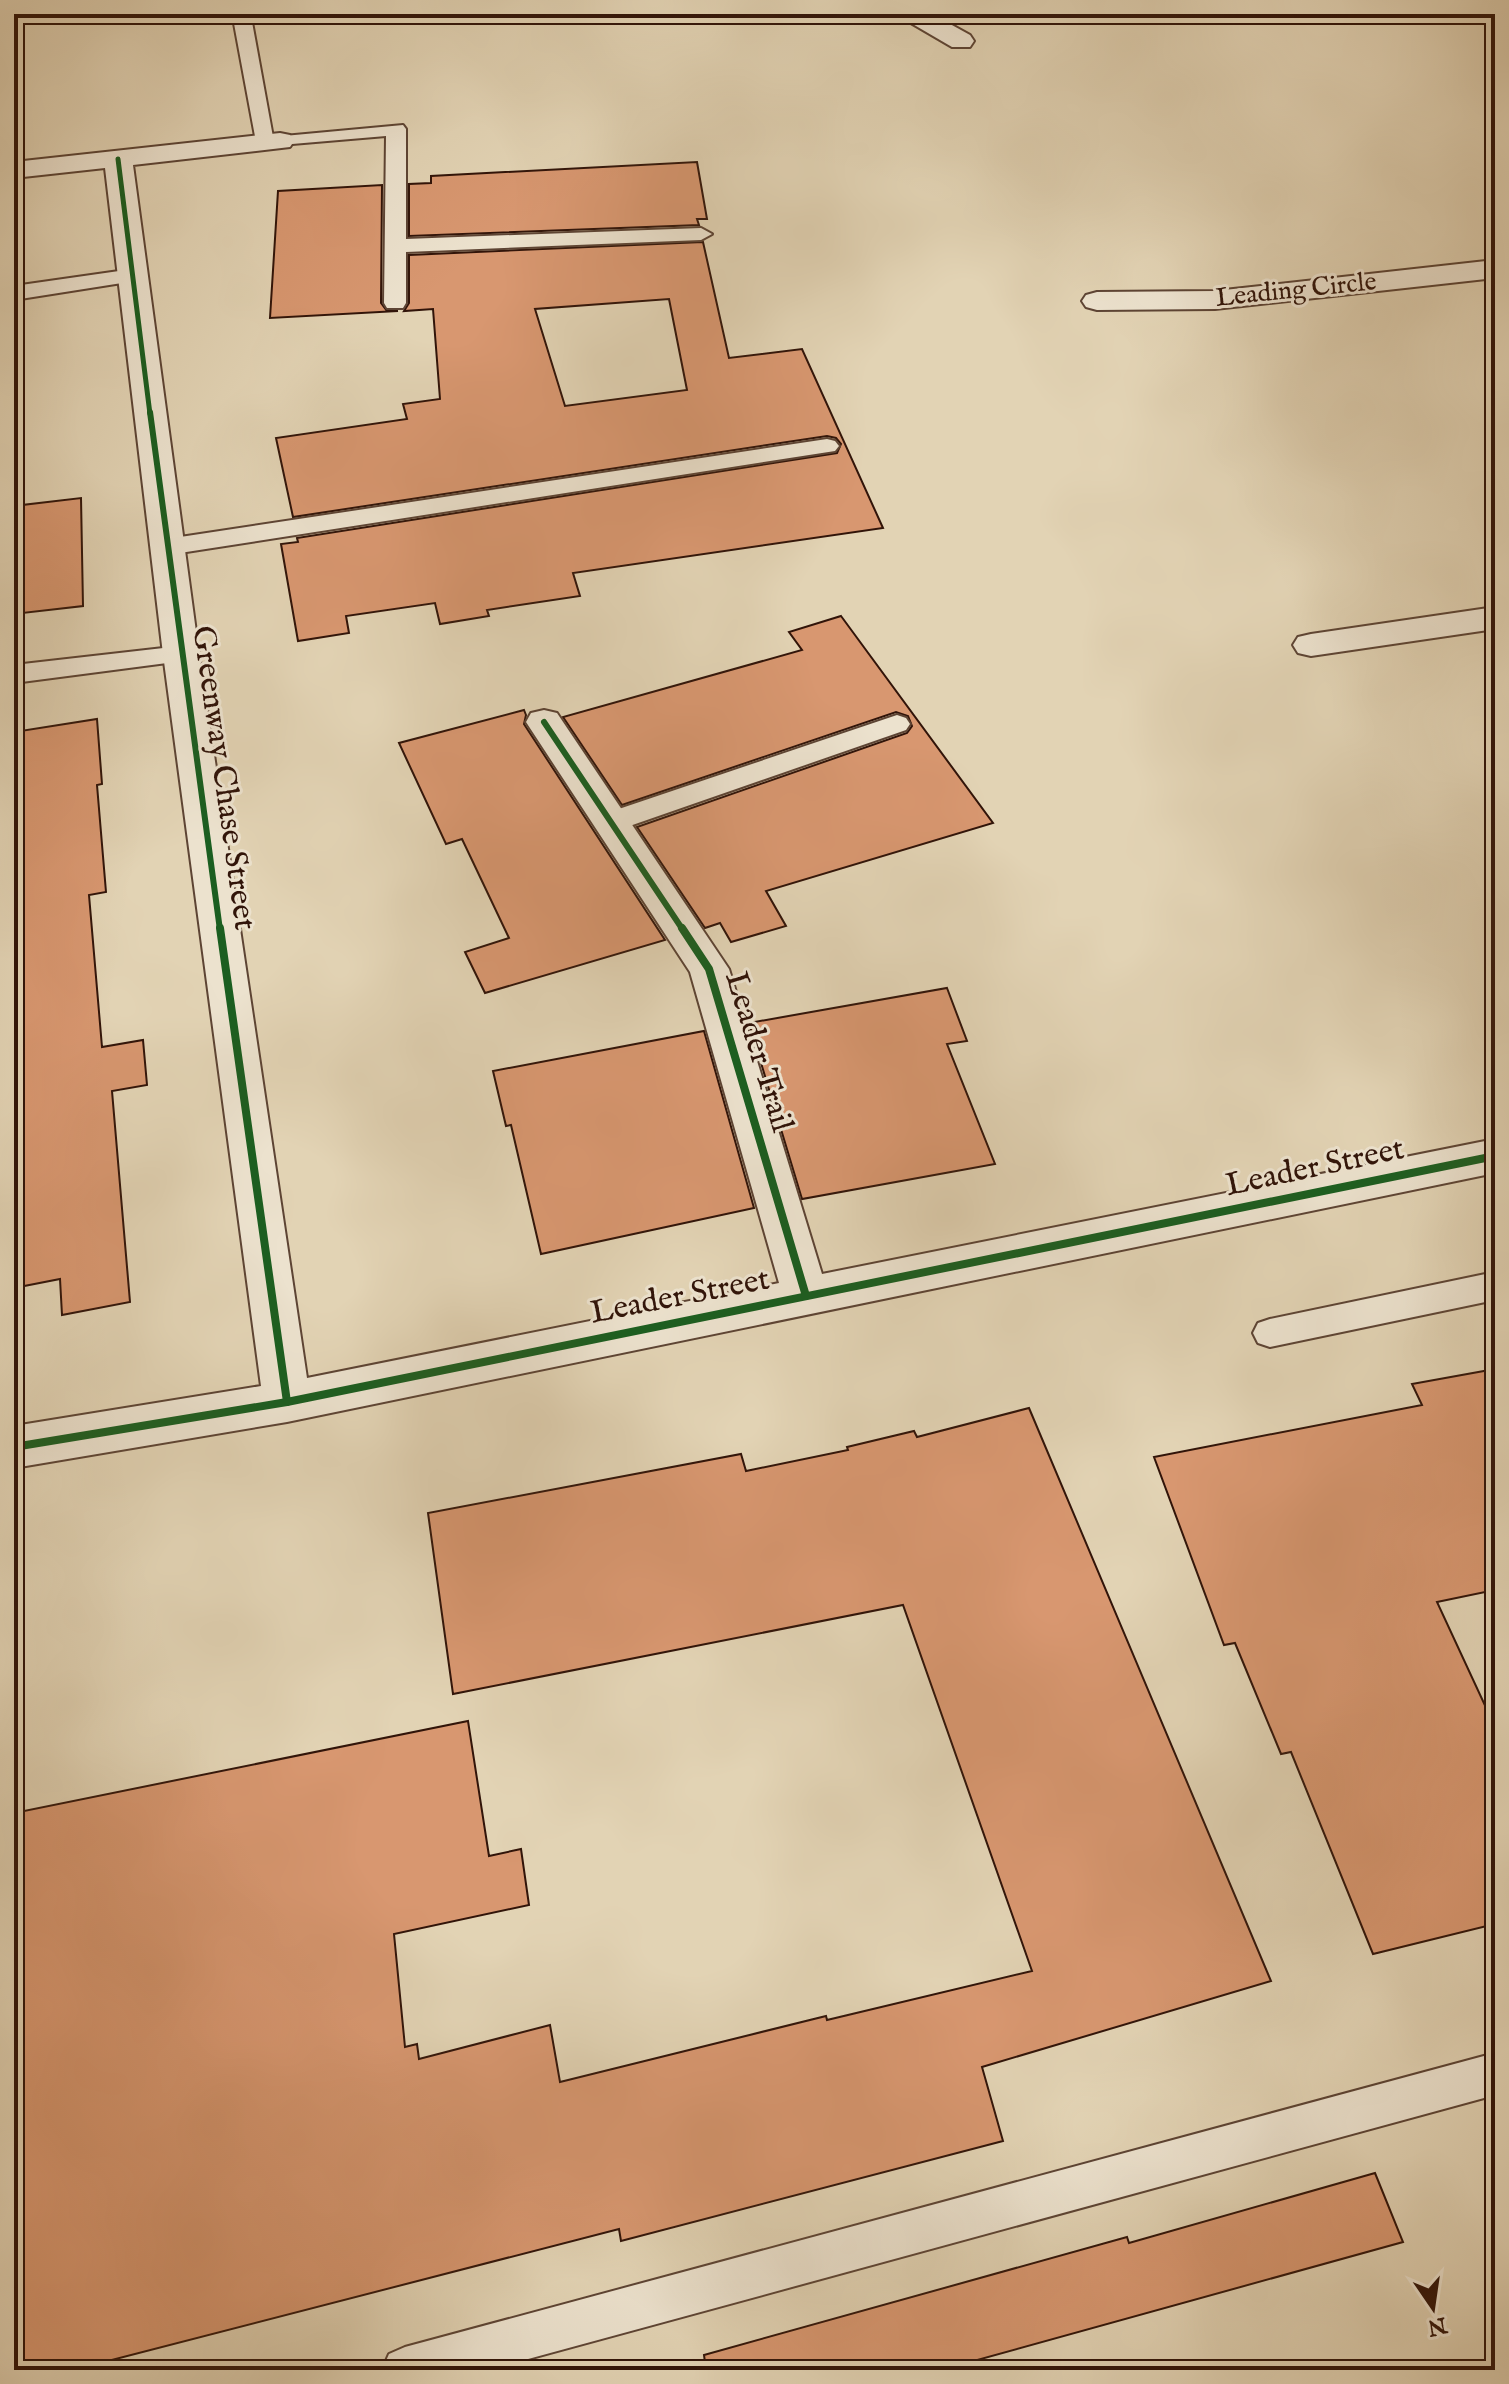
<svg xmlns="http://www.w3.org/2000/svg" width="1509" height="2384" viewBox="0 0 1509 2384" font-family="'IM FELL English',serif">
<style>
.building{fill:#d89770;stroke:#311409;stroke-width:2;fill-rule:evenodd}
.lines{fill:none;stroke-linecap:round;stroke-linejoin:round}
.lane-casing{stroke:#5d4434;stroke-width:4}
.street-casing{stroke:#5d4434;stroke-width:4}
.lane{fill:#ece2ce;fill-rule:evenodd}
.street{fill:#ece2ce;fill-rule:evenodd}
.cycleway-far2-casing{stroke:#ece2ce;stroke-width:8}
.cycleway-far1-casing{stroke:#ece2ce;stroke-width:10}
.cycleway-casing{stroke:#ece2ce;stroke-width:13}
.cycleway-far2{stroke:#1b5e20;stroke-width:5}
.cycleway-far1{stroke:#1b5e20;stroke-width:6}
.cycleway{stroke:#1b5e20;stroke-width:8}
.labels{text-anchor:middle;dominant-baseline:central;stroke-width:6;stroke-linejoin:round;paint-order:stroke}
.far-street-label{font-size:26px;fill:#311409;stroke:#ece2ce}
.street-label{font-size:32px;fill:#311409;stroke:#ece2ce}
</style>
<rect width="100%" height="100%" fill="#e2d3b4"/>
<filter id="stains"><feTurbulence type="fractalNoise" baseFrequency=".0025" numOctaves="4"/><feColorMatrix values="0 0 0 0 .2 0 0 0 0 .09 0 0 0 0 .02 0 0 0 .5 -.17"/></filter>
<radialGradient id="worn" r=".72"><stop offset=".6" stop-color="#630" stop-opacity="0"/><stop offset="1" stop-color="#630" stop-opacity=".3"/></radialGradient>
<g class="building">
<polygon points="697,162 707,219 697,219 699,225 409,236 409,184 431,183 431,176"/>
<polygon points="382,185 381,303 387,311 398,311 270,318 278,191"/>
<path d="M703,242l26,116 73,-9 81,179 -310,45 7,23 -93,14 2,6 -49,8 -5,-21 -89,13 3,17 -51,8 -17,-97 17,-2 -1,-4 540,-85 4,-9 -5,-6 -9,-2 -534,81 -17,-79 131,-19 -4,-15 37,-5 -7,-90 -29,2 5,-8v-48zM669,299l18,91 -122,16 -30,-97z"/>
<polygon points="81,498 83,606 14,614 14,506"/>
<polygon points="841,616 993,823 766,891 786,926 731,942 720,923 705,928 637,827 907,733 912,726 908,716 896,712 622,805 563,717 802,650 789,632"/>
<polygon points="524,710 526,715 524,724 665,940 485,993 465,952 509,938 462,839 446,844 399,743"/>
<polygon points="97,719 102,784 97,785 106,892 89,895 102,1047 143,1040 147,1085 112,1091 130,1302 62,1315 60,1279 14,1288 14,732"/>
<polygon points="947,988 967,1041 947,1044 995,1164 802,1199 749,1023"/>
<polygon points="704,1031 754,1208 541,1254 511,1125 506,1126 493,1071"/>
<polygon points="1495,1369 1495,1590 1437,1602 1495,1727 1495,1924 1373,1954 1291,1752 1281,1754 1235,1643 1224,1645 1154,1457 1422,1405 1412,1384"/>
<polygon points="1029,1408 1271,1981 982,2067 1003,2141 621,2241 619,2229 73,2370 14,2370 14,1813 468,1721 489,1856 521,1849 529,1905 394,1934 405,2047 417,2044 419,2059 550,2025 560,2082 826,2016 827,2020 1032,1971 903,1605 453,1694 428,1513 741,1454 746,1471 848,1450 847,1447 914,1431 917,1437"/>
<polygon points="1375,2173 1403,2242 941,2370 706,2370 704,2355 1127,2237 1129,2243"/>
</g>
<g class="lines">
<defs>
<g id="lane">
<polygon points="235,14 287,14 278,20 252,22 273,137 403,125 406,129 406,239 701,228 712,234 701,240 406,252 406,303 403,308 387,308 384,303 386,136 257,147 233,18"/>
<polygon points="133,269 141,270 144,275 141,280 14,300 14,286"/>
<polygon points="827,439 835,441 839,446 835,451 167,555 158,552 155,547 158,542 167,539"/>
<polygon points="181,646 190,648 194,654 190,660 14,683 14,665"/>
<polygon points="897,715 906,718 910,724 906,730 621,829 611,832 601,829 597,822 601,815"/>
<polygon points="1495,1272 1495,1300 1270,1347 1258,1343 1253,1333 1258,1323 1270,1319"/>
<polygon points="1495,2053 1495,2095 488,2370 382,2370 389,2354 405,2347"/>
</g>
<g id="street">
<polygon points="900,14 932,14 970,35 974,41 970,47 952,47 904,19"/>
<polygon points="280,133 290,135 294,141 290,147 133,165 199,654 307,1378 779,1283 690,972 526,722 531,713 544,710 557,713 729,969 822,1274 1495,1139 1495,1173 287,1422 14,1468 14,1426 261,1386 163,654 105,168 14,178 14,162"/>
<polygon points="1495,260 1495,278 1215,309 1097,310 1086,307 1082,301 1086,295 1097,292 1215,291"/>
<polygon points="1495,607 1495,629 1311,656 1298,653 1293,645 1298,637 1311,634"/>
</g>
</defs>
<use href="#lane" class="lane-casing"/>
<use href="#street" class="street-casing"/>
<use href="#lane" class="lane"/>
<use href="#street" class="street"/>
<defs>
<polyline id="cycleway-far2" points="118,159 150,414"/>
<g id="cycleway-far1">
<polyline points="150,412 220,930"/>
<polyline points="544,722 683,930"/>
</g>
<g id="cycleway">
<polyline points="220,928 287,1402"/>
<polyline points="682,928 709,969 806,1296"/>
<polyline points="14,1447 287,1402 1495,1156"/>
</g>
</defs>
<use href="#cycleway-far2" class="cycleway-far2-casing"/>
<use href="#cycleway-far1" class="cycleway-far1-casing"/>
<use href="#cycleway" class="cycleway-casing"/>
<use href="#cycleway-far2" class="cycleway-far2"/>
<use href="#cycleway-far1" class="cycleway-far1"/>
<use href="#cycleway" class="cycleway"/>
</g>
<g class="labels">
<g class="far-street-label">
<text transform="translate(1296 290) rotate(-6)">Leading Circle</text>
</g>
<g class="street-label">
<text transform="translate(223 778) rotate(82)">Greenway Chase Street</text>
<text transform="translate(758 1052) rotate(73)">Leader Trail</text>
<text transform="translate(1315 1168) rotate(-12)">Leader Street</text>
<text transform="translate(680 1297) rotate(-11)">Leader Street</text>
</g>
</g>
<rect width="1509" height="2384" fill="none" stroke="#e2d3b4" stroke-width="48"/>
<rect x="16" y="16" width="1477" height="2352" fill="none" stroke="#311409" stroke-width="4"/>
<rect x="24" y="24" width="1461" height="2336" fill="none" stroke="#311409" stroke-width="2"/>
<g transform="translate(1433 2308) rotate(167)" stroke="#ece2ce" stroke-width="6" paint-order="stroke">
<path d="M0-6L14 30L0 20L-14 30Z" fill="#311409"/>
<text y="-12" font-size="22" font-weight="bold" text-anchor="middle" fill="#311409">N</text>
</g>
<rect width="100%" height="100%" filter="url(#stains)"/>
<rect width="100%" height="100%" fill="url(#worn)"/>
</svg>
